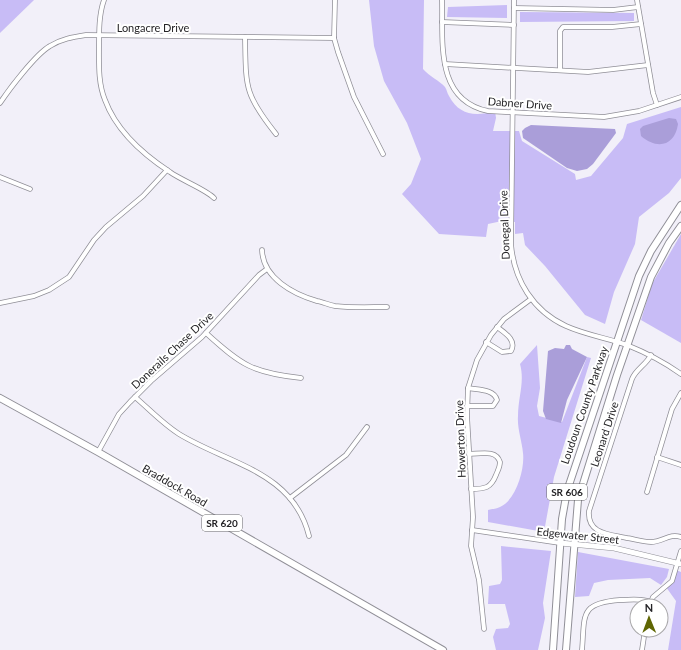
<svg xmlns="http://www.w3.org/2000/svg" width="681" height="650" viewBox="0 0 681 650" font-family="Lato,sans-serif">
<style>
.green{fill:#c8bcf6}
.water{fill:#aa9ed9}
.lines{fill:none;stroke-linecap:round;stroke-linejoin:round}
.minor-casing{stroke:#908f97;stroke-width:5.5}
.tertiary-casing{stroke:#908f97;stroke-width:6}
.primary-casing{stroke:#908f97;stroke-width:8}
.minor{stroke:#fff;stroke-width:4}
.tertiary{stroke:#fff;stroke-width:5}
.primary{stroke:#fff;stroke-width:6}
.labels{text-anchor:middle;dominant-baseline:central;stroke-width:4;stroke-linejoin:round;paint-order:stroke}
.shield{fill:#fff;stroke:#666668;stroke-width:1}
.shield-label{font-size:10px;font-weight:bold;fill:#252427}
.street-label{font-size:11px;fill:#252427;stroke:#fff}
</style>
<rect width="100%" height="100%" fill="#f2f0f9"/>
<g class="green">
<polygon points="0,0 34,0 0,33"/>
<path d="M369,0h55l-1,69c6,7 17,12 22,18 2,3 2,6 4,9 10,19 26,21 46,15l1,7 -3,13h26l3,10 53,33 1,6 15,-4 32,-38 4,-14 54,-17v71l-12,15 -30,24 -4,27 -21,48 -9,32 -20,-9 -40,-49 -20,-21 -2,-12 -8,1v-12l-13,-1 -14,3 -2,13 -47,-3 -37,-40 9,-10 10,-25 -14,-36 -23,-42 -10,-35z"/>
<polygon points="507,5 507,18 447,17 448,7"/>
<polygon points="520,12 634,13 634,21 520,22"/>
<polygon points="681,234 681,343 641,320 652,284"/>
<path d="M537,345l3,43 -3,18 2,10 23,6 25,-65 4,1 -37,119 -10,55 -56,-10v-12c3,-1 8,-1 12,-3 16,-7 25,-38 23,-54 -1,-12 -6,-25 -5,-37 0,-19 7,-34 2,-52z"/>
<polygon points="501,546 551,551 543,603 545,618 538,650 496,650 493,637 496,629 508,628 510,624 505,604 488,604 489,586 500,584 502,580"/>
<polygon points="578,552 669,569 667,577 661,585 650,578 608,580 594,583 589,596 575,597"/>
<polygon points="676,570 681,572 681,650 668,650 676,601 666,587"/>
</g>
<g class="water">
<path d="M669,118l7,1 2,5c-3,22 -21,26 -37,12l-1,-7 3,-3z"/>
<polygon points="531,125 615,129 616,133 593,164 587,169 577,171 567,168 523,138 522,131 525,128"/>
<polygon points="566,345 570,345 572,349 587,357 567,400 561,423 546,419 543,411 548,351 555,348 564,349"/>
</g>
<g class="lines">
<defs>
<g id="minor">
<path d="M104,0c-5,14 -5,31 -5,46 0,18 -1,37 6,54 11,30 39,55 65,72 11,8 37,18 44,26"/>
<polyline points="335,0 334,38 338,52 354,97 383,154"/>
<path d="M442,0c1,42 -7,100 46,111l116,6 35,-6 42,-14"/>
<path d="M514,0l-3,244c3,36 22,67 55,82 20,9 41,12 61,19 20,8 37,17 54,29"/>
<polyline points="637,0 653,93 657,105"/>
<polyline points="514,8 613,10 638,7"/>
<polyline points="442,22 514,25"/>
<path d="M245,37c1,50 -1,57 31,97"/>
<polyline points="445,64 588,72 648,65"/>
<polyline points="560,70 560,31 563,27 612,27 641,24"/>
<path d="M0,103c10,-15 36,-49 50,-57 11,-7 23,-9 36,-11l248,3"/>
<polyline points="0,177 30,189"/>
<path d="M262,250c1,28 31,44 55,51 6,1 12,4 18,5 17,2 35,1 52,1"/>
<polyline points="0,303 34,296 49,290 69,277 94,240 106,227 143,196 167,170"/>
<path d="M206,333c35,32 47,40 95,45"/>
<path d="M486,342l16,10 9,-1c6,-11 -6,-18 -14,-24"/>
<path d="M651,355c-5,10 -15,14 -19,24l-43,132c-2,23 20,23 38,27 7,1 16,4 24,4 12,0 18,-9 30,-5"/>
<path d="M135,397c14,12 28,27 44,37 49,30 114,37 130,102"/>
<path d="M467,406h26l4,-6c-3,-11 -19,-10 -29,-12"/>
<polyline points="98,452 119,414 130,402 151,381 202,337 259,275 267,269"/>
<path d="M469,454c11,0 27,-5 31,8 0,5 -2,8 -4,13 -5,13 -11,14 -25,14"/>
<polyline points="657,457 681,465"/>
<polyline points="647,492 672,409 681,393"/>
<polyline points="290,498 346,455 367,427"/>
<polyline points="472,530 560,543"/>
<polyline points="649,606 653,597 672,581 681,551"/>
<polyline points="484,629 479,580 471,546 473,517 467,416 468,388 477,360 491,335 504,319 531,299"/>
<path d="M582,650c3,-35 -3,-47 38,-50 11,0 21,-2 31,2"/>
<polyline points="642,650 645,630"/>
</g>
<polyline id="tertiary" points="560,543 614,548 681,564"/>
<g id="primary">
<polyline points="0,398 98,452 443,650"/>
<polyline points="553,650 562,519 567,491 639,276 651,251 681,205"/>
<polyline points="566,650 578,500 617,375 651,277 669,243 681,226"/>
</g>
</defs>
<use href="#minor" class="minor-casing"/>
<use href="#tertiary" class="tertiary-casing"/>
<use href="#primary" class="primary-casing"/>
<use href="#minor" class="minor"/>
<use href="#tertiary" class="tertiary"/>
<use href="#primary" class="primary"/>
</g>
<g class="labels">
<g class="shield">
<rect x="547" y="484" width="40" height="16" rx="3"/>
<rect x="202" y="515" width="40" height="16" rx="3"/>
</g>
<g class="shield-label">
<text x="567" y="492">SR 606</text>
<text x="222" y="523">SR 620</text>
</g>
<g class="street-label">
<text x="153" y="27">Longacre Drive</text>
<text transform="translate(520 103) rotate(4)">Dabner Drive</text>
<text transform="translate(504 225) rotate(-92)">Donegal Drive</text>
<text transform="translate(172 350) rotate(-43)">Donerails Chase Drive</text>
<text transform="translate(584 405) rotate(-71)">Loudoun County Parkway</text>
<text transform="translate(604 434) rotate(-72)">Leonard Drive</text>
<text transform="translate(460 439) rotate(-92)">Howerton Drive</text>
<text transform="translate(175 485) rotate(30)">Braddock Road</text>
<text transform="translate(578 535) rotate(6)">Edgewater Street</text>
</g>
</g>
<g transform="translate(649 618) rotate(359)"><circle r="19" fill="#ffffff" stroke="#a8a7a9"/>
<path d="M0-3L7 15L0 10L-7 15Z" fill="#5f6603"/>
<text y="-6" font-size="11" font-weight="bold" text-anchor="middle" fill="#252427">N</text>
</g>
</svg>
